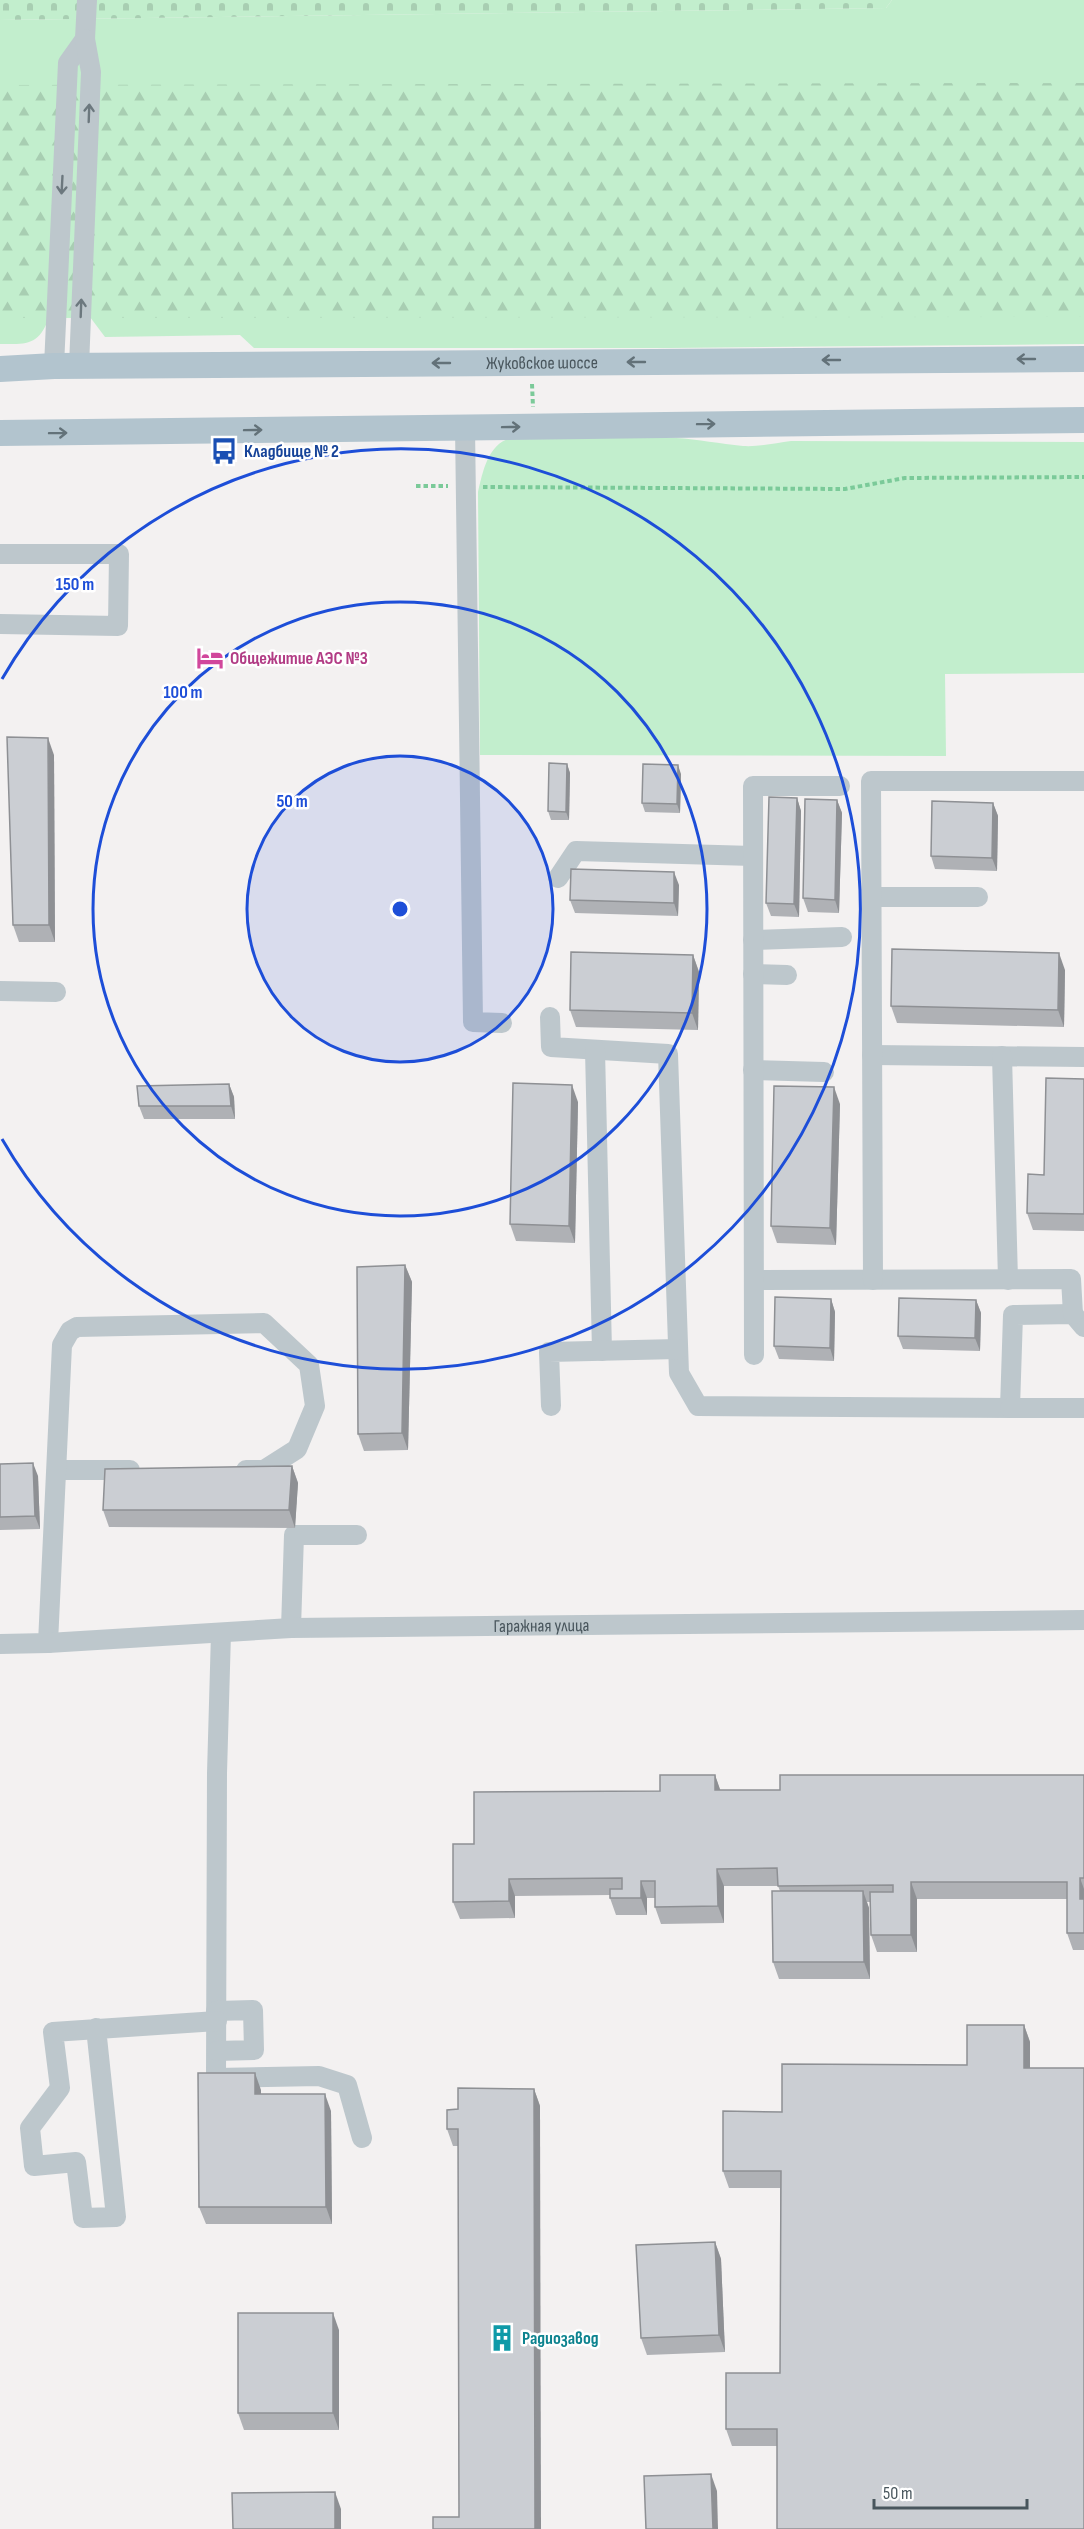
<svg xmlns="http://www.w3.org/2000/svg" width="1084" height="2529" viewBox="0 0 1084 2529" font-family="'Sofia Sans Condensed',sans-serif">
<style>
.grass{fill:#c2eecd}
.forest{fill:url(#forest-firs)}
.cemetery{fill:url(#cemetery-stones)}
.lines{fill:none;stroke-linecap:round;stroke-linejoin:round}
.path{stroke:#7bca99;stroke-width:4;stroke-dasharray:4.5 3;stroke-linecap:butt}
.minor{stroke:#bdc7cc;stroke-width:20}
.major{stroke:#b2c4ce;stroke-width:26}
.wall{fill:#afb1b5}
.shaded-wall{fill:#8e9094}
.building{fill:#cbced3;stroke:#8e9094;stroke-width:1.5}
.oneway{stroke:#6c787e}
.oneway2{stroke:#637279}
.ring{fill:none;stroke:#1d4ed8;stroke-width:3}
.labels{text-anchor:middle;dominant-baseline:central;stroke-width:5;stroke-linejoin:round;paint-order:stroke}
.street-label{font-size:18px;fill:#49565d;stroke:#fff}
.transit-label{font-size:18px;font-weight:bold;fill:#164399;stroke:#fff;text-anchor:start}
.hotel-label{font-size:18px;font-weight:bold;fill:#b23c85;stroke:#fff;text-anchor:start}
.culture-label{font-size:18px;font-weight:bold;fill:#0d838f;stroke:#fff;text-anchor:start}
.centre{fill:#1d4ed8;stroke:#fff;stroke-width:3}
.ring-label{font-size:18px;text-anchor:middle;font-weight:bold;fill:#1d4ed8;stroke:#fff;stroke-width:5;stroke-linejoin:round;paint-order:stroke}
</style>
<defs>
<pattern id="forest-firs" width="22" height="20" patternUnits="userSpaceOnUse" patternTransform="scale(1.5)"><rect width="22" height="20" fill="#c2eecd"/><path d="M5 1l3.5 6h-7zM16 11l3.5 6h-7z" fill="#a8ceb2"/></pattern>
<pattern id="cemetery-stones" width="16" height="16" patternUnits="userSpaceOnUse" patternTransform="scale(1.5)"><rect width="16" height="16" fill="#c2eecd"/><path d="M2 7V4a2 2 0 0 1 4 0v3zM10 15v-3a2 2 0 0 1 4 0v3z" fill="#a8ceb2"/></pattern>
</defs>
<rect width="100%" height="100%" fill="#f3f1f1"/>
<g class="grass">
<path d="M892,0h192v344l-414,4h-416l-14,-13 -135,2 -15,-20 -41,1c-11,28 -22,26 -49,26v-324l886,-12z"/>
<path d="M511,438h165c22,1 44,6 67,8 16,1 32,-3 48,-5l293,1v231l-139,1 1,82 -466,-1 -2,-263c5,-21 10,-48 33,-54z"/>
</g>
<polygon class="forest" points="1084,83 1084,317 0,318 0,85"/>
<polygon class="cemetery" points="0,0 892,0 886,8 0,20"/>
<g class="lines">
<g class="path">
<polyline points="532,384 533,407"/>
<polyline points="416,486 448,486"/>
<polyline points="483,487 845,489 905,478 1084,477"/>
</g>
<g class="minor">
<polyline points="54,366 68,63 85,39 87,0"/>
<polyline points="79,366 91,72 85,39"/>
<polyline points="465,427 473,1022 502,1023"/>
<polyline points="0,554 119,554 118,626 0,624"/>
<polyline points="558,878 576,851 753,856"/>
<polyline points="872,897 978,897"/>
<polyline points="753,940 842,937"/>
<polyline points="753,974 787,975"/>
<polyline points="0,991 56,992"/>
<polyline points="550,1017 551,1047 668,1054 679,1373 698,1406 1010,1408 1013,1315 1073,1314 1084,1327"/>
<polyline points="595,1050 602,1351"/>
<polyline points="872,1055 1084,1057"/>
<polyline points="1002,1056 1008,1280"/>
<polyline points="753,1070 824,1072"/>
<polyline points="754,1280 1071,1279 1073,1314"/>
<polyline points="873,1280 871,781 1084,781"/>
<polyline points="754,1355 753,786 840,786"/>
<polyline points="551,1406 549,1352 678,1349"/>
<polyline points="1010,1408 1084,1408"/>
<polyline points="57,1470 130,1470"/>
<polyline points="291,1628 294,1535 357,1535"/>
<polyline points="221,1633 217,1773 216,2078 319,2076 347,2085 362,2138"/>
<polyline points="48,1643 62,1345 70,1331 77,1327 264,1323 309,1365 315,1406 297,1449 264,1470 246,1470"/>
<path id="s1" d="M0,1644l48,-1 243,-15 793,-8"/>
<polyline points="216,2011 253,2010 254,2050 217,2051"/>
<polyline points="96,2028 116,2217 83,2218 76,2162 34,2166 30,2128 60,2088 53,2032 217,2021"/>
</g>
<g class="major">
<path id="s2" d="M0,369l54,-3 1030,-7"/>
<polyline points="0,433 1084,420"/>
</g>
</g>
<g class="wall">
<polygon points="54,755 55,942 19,942 13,925"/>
<polygon points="567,764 570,773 569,820 551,820 548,811"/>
<polygon points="681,774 680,813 645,812 642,803"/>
<polygon points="797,798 801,811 799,917 771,916 766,903"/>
<polygon points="837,800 842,813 839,913 808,912 803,898"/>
<polygon points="993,803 998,816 997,871 935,869 931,856"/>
<polygon points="679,885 678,916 575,913 570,900"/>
<polygon points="693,955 699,972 698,1030 576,1027 570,1010"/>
<polygon points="1065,970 1064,1027 897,1023 891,1006"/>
<polygon points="1084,1079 1084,1231 1033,1230 1027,1213"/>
<polygon points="229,1084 234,1097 235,1119 144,1119 139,1106"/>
<polygon points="578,1102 575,1243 516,1241 510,1224"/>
<polygon points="840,1104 836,1245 777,1243 771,1226"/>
<polygon points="405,1265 412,1282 408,1450 364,1451 358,1434"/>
<polygon points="831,1299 835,1312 834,1361 779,1359 774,1346"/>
<polygon points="976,1300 981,1313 980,1351 903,1349 898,1336"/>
<polygon points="0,1464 38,1476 40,1529 0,1530"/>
<polygon points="292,1466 298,1483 295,1528 109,1527 103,1510"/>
<polygon points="715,1775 720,1790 780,1790 1084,1775 1084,1950 1073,1950 1067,1933 1067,1899 917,1899 917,1952 877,1952 871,1935 870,1902 867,1902 869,1908 870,1979 779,1979 773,1962 780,1891 778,1886 724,1886 724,1923 661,1924 655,1907 655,1898 647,1898 647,1915 616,1915 610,1898 610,1895 515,1896 515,1918 460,1919 453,1902 474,1844"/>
<polygon points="1024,2025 1030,2042 777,2446 732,2446 726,2429 780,2373 780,2188 729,2188 723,2171 782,2112 967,2065"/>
<polygon points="534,2089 540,2106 459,2517 458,2146 453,2146 447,2129 458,2109"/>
<polygon points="261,2090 261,2094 331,2111 332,2224 206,2224 199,2207"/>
<polygon points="715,2242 721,2259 725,2352 647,2355 641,2338"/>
<polygon points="339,2330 339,2430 244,2430 238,2413"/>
</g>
<g class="shaded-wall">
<polygon points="48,738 54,755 55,942 49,925"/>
<polygon points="567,764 570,773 569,820 566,812"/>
<polygon points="678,765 681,774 680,813 677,804"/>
<polygon points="797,798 801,811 799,917 794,904"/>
<polygon points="837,800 842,813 839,913 835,900"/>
<polygon points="993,803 998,816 997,871 992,858"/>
<polygon points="674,872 679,885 678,916 674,903"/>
<polygon points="1059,953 1065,970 1064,1027 1058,1010"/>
<polygon points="693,955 699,972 698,1030 692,1013"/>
<polygon points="229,1084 234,1097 235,1119 231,1106"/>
<polygon points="572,1085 578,1102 575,1243 569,1226"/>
<polygon points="834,1087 840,1104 836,1245 830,1228"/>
<polygon points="405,1265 412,1282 408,1450 402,1433"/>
<polygon points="831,1299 835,1312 834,1361 830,1348"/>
<polygon points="976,1300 981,1313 980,1351 975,1338"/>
<polygon points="33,1463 38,1476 40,1529 35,1516"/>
<polygon points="292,1466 298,1483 295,1528 289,1510"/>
<polygon points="715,1775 721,1792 715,1790"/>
<polygon points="717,1869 724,1886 724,1923 718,1906"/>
<polygon points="1080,1878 1084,1889 1084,1911 1080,1899"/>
<polygon points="509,1879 515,1896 515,1918 509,1901"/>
<polygon points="641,1881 647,1898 647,1915 641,1898"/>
<polygon points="911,1882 917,1899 917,1952 911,1935"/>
<polygon points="863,1891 869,1908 870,1979 864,1962"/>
<polygon points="1024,2025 1030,2042 1030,2085 1024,2068"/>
<polygon points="255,2073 261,2090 261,2111 255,2094"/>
<polygon points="534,2089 540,2106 541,2529 535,2529"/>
<polygon points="325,2094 331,2111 332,2224 326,2207"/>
<polygon points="715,2242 721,2259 725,2352 719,2335"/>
<polygon points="333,2313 339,2330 339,2430 333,2413"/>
<polygon points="711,2474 717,2491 718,2529 713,2529"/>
<polygon points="335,2492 341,2509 341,2529 335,2529"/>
</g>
<g class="building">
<polygon points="7,737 48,738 49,925 13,925"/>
<polygon points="549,763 567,764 566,812 548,811"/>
<polygon points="643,764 678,765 677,804 642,803"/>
<polygon points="769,797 797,798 794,904 766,903"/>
<polygon points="805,799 837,800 835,900 803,898"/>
<polygon points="932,801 993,803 992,858 931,856"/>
<polygon points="571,869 674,872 674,903 570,900"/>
<polygon points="892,949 1059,953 1058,1010 891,1006"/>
<polygon points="571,952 693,955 692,1013 570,1010"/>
<polygon points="1046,1078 1084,1079 1084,1214 1027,1213 1028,1174 1044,1175"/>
<polygon points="513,1083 572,1085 569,1226 510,1224"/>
<polygon points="229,1084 231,1106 139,1106 137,1086"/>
<polygon points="774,1086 834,1087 830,1228 771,1226"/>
<polygon points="405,1265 402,1433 358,1434 357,1267"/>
<polygon points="775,1297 831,1299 830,1348 774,1346"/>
<polygon points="899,1298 976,1300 975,1338 898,1336"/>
<polygon points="33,1463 35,1516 0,1517 0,1464"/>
<polygon points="292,1466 289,1510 103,1510 105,1469"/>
<polygon points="660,1775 715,1775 715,1790 780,1790 780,1775 1084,1775 1084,1878 1080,1878 1080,1899 1084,1899 1084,1933 1067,1933 1067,1882 911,1882 911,1935 871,1935 870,1892 893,1892 893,1885 778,1886 777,1868 717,1869 718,1906 655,1907 655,1881 641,1881 641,1898 610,1898 610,1889 622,1889 622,1878 509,1879 509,1901 453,1902 453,1844 474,1844 474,1792 660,1791"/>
<polygon points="772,1891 863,1891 864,1962 773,1962"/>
<polygon points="967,2025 1024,2025 1024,2068 1084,2068 1084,2529 777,2529 777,2429 726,2429 726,2373 780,2373 781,2171 723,2171 723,2111 782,2112 782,2064 967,2065"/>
<polygon points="198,2073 255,2073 255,2094 325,2094 326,2207 199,2207"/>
<polygon points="458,2088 534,2089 535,2529 433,2529 433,2517 459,2517 458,2129 447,2129 447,2110 458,2109"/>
<polygon points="715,2242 719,2335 641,2338 636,2245"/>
<rect x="238" y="2313" width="95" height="100"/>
<polygon points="711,2474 713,2529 646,2529 644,2476"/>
<polygon points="335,2492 335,2529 233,2529 232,2493"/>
</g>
<defs><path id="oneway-shaft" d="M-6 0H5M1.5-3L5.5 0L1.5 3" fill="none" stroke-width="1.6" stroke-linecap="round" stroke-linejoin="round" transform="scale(1.5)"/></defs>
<g class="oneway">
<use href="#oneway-shaft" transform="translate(89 113) rotate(-88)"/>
<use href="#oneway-shaft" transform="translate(62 185) rotate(93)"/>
<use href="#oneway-shaft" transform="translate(81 308) rotate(-88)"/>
</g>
<g class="oneway2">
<use href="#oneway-shaft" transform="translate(1026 359) rotate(180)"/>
<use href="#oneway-shaft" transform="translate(831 360) rotate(180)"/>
<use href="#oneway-shaft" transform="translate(636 362) rotate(180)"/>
<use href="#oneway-shaft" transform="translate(441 363) rotate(180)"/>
<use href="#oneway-shaft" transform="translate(706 424) rotate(-1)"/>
<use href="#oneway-shaft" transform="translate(511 427) rotate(-1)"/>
<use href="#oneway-shaft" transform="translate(253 430) rotate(-1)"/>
<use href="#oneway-shaft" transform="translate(58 433) rotate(-1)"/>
</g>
<circle cx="400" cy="909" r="153" fill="#1d4ed8" fill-opacity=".12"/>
<g class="ring">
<circle cx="400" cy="909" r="153"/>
<circle cx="400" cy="909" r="307"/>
<path d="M2 679A460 460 0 1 1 2 1139"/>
</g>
<defs>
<symbol id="bus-bare" viewBox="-9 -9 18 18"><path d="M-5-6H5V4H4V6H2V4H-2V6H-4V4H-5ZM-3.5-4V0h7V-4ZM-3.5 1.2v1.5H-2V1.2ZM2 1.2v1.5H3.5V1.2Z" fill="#1a4fb4" stroke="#fff" stroke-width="2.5" paint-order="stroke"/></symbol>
<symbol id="hotel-bare" viewBox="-9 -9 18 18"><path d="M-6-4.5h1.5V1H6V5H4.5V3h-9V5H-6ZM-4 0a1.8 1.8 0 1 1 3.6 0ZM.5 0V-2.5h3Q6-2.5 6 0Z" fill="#d1479c" stroke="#fff" stroke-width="2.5" paint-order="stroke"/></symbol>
<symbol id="building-bare" viewBox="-9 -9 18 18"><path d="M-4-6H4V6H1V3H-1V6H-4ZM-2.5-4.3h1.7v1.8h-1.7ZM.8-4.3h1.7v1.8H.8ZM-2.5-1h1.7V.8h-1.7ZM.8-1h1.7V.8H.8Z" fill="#0f9aa8" stroke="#fff" stroke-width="2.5" paint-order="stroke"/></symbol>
</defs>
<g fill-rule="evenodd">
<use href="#bus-bare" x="205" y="432" width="38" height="38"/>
<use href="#hotel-bare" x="191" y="639" width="38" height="38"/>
<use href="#building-bare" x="483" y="2319" width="38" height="38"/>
</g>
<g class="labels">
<g class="street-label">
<text stroke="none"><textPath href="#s2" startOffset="542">Жуковское шоссе</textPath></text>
<text stroke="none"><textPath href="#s1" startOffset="542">Гаражная улица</textPath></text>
</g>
<g class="transit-label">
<text x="244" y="451">Кладбище № 2</text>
</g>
<g class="hotel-label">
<text x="230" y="658">Общежитие АЭС №3</text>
</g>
<g class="culture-label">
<text x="522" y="2338">Радиозавод</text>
</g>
</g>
<circle cx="400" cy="909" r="9" class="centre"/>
<g class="ring-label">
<text x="75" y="590">150 m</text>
<text x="183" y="698">100 m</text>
<text x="292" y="807">50 m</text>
</g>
<path d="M874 2499v9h153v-9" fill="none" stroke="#49565d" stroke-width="3"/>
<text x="883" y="2499" font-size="18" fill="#49565d" stroke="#ffffff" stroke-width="4.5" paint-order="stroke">50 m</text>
</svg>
